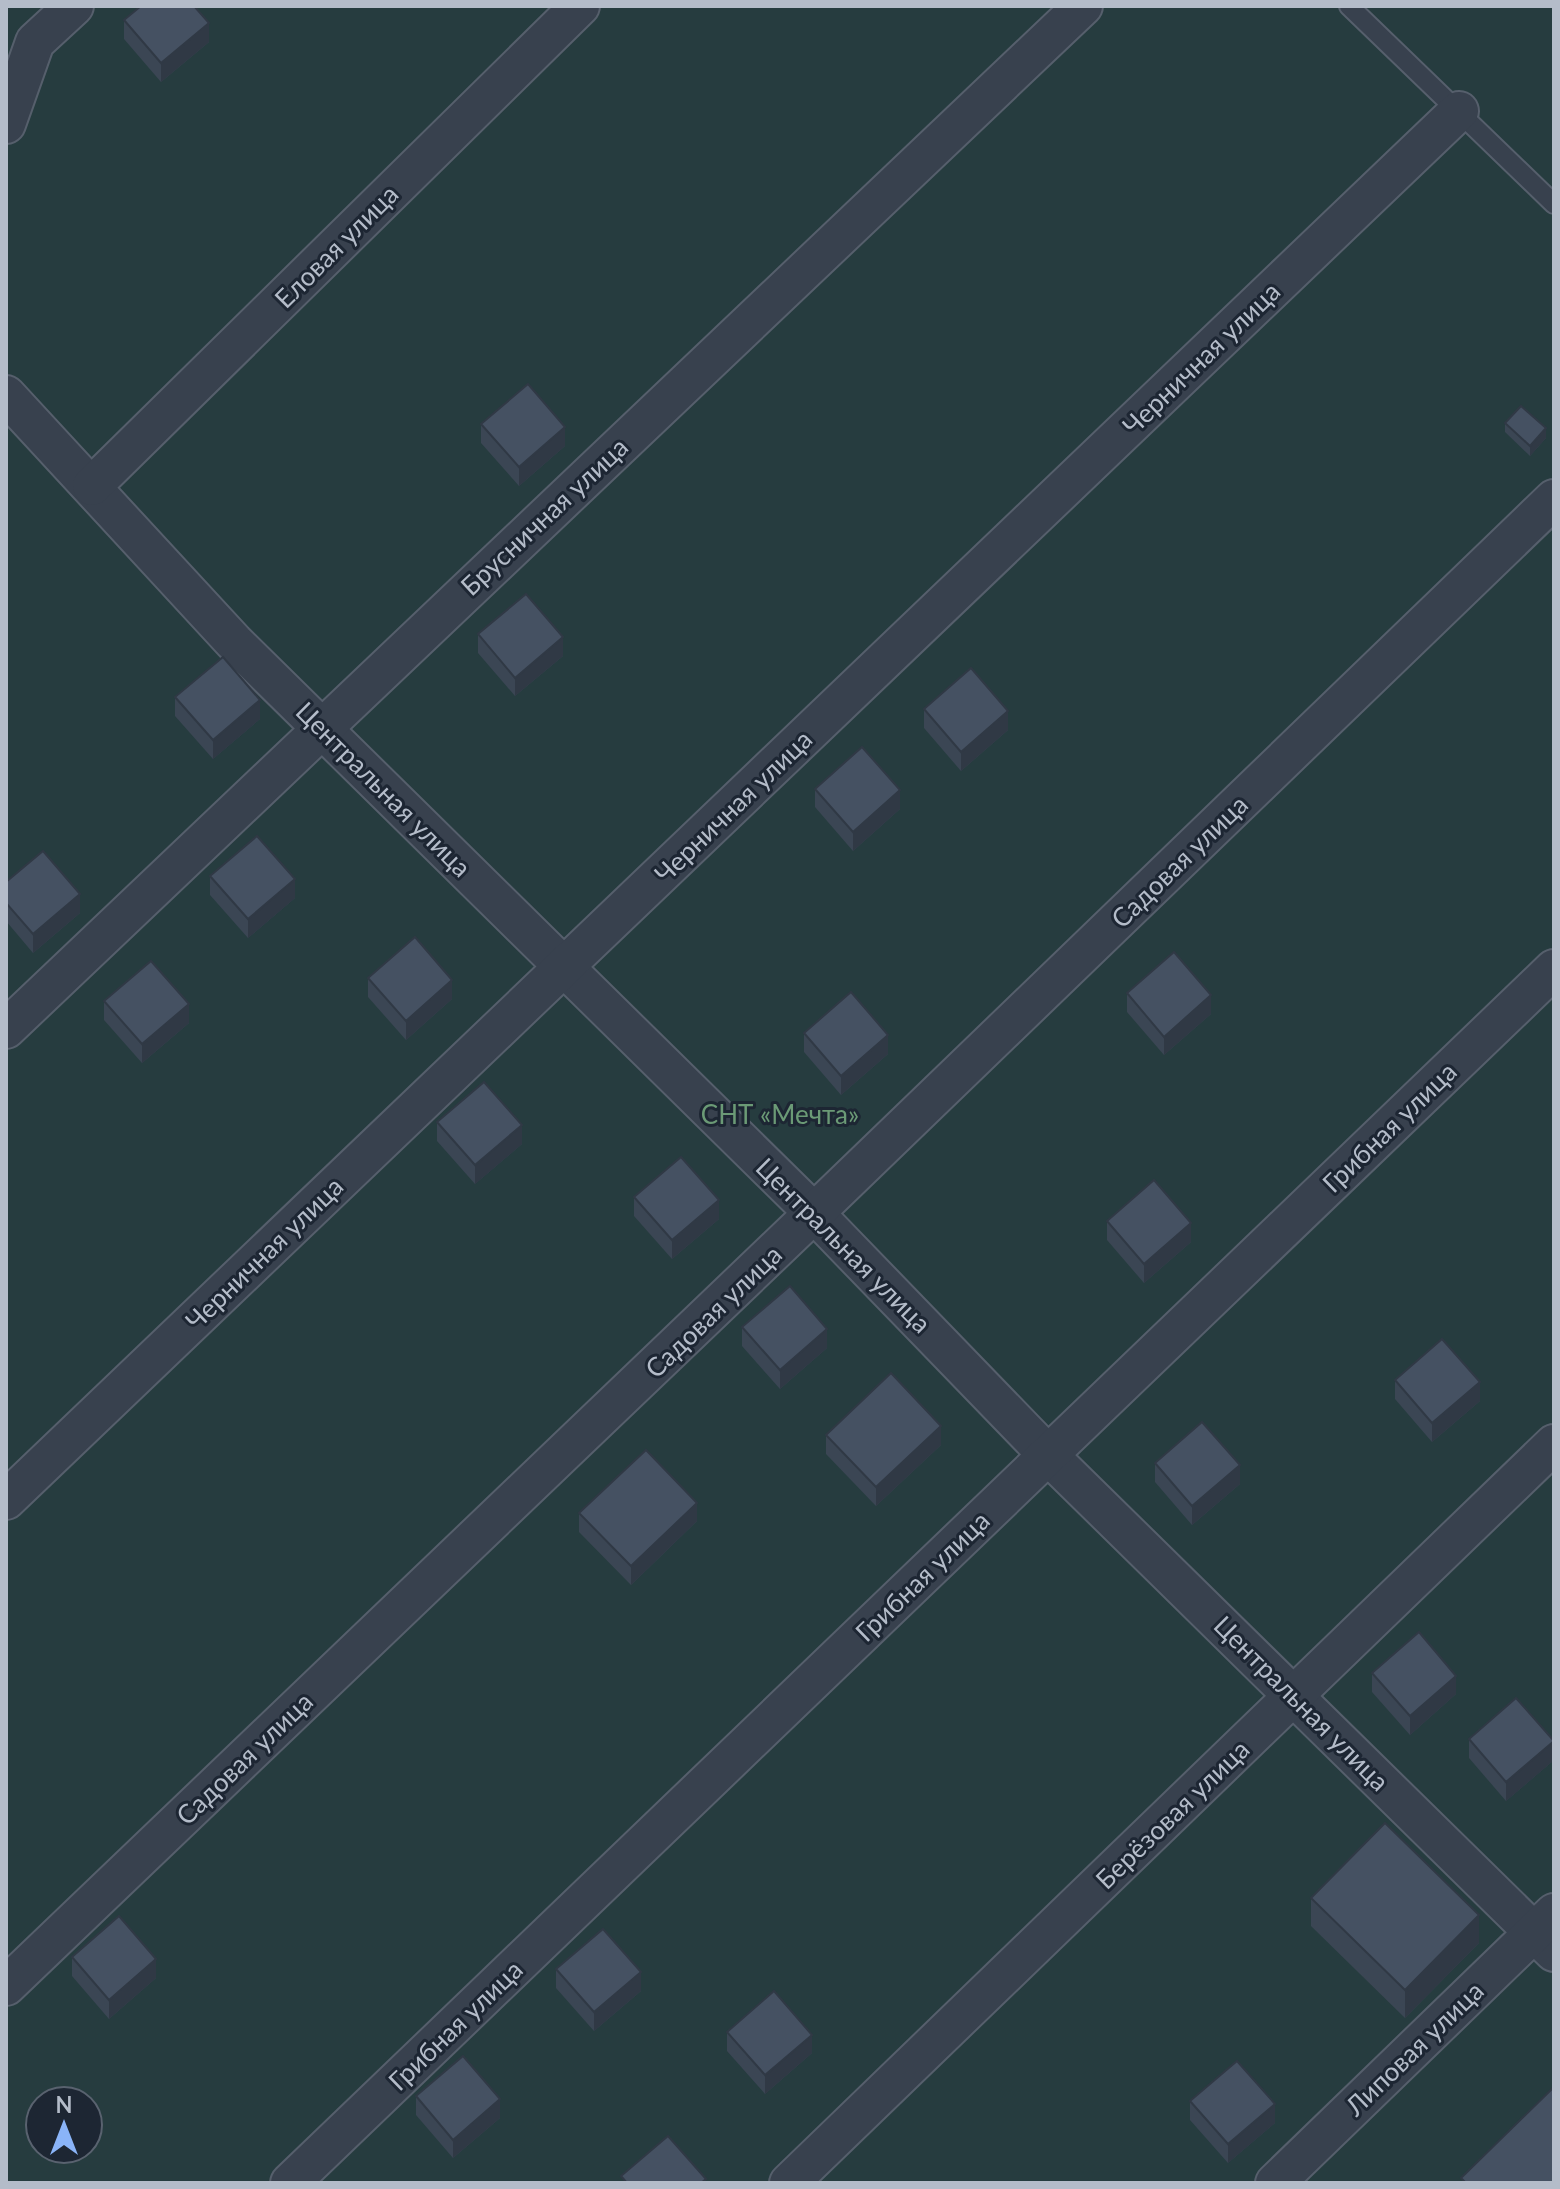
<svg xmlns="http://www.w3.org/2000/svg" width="1560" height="2189" viewBox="0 0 1560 2189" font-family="Lato,sans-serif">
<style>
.green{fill:#263c3f;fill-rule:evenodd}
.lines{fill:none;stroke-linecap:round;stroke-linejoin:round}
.lane-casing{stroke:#565f6c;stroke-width:22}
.street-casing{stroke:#565f6c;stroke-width:42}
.lane{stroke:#38414e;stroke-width:18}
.street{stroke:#38414e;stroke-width:38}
.wall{fill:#3b4654}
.shaded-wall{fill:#303945}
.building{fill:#455162;stroke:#303945;stroke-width:2}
.labels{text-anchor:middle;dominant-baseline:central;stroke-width:6;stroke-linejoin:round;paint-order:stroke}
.street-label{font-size:26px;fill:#b4bcc9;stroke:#1d2633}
.park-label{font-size:26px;fill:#6b9a76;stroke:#1d2633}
</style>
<rect width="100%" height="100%" fill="#242f3e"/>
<path class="green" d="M6,6h1548v2177h-1548zM40,2101h48v48h-48z"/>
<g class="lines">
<defs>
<polyline id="lane" points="1349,6 1554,204"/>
<g id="street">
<polyline points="6,124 35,42 74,6"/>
<polyline points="6,395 234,642 814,1213 1048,1455 1554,1952"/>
<polyline points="92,486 580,6"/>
<polyline points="6,1029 1083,6"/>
<polyline points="6,1500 1459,111"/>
<polyline points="6,1986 814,1213 1554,499"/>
<polyline points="290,2183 1554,969"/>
<polyline points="789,2183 1554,1444"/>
<polyline points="1275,2183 1554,1913"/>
</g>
</defs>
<use href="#lane" class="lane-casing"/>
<use href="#street" class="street-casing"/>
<use href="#lane" class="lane"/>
<use href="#street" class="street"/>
</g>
<g class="wall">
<polygon points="124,20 209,42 161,82 124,39"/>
<polygon points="1505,423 1546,438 1530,456 1505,432"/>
<polygon points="481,424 565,446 519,486 481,443"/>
<polygon points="478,634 563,656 515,696 478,653"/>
<polygon points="175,697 260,719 213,759 175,716"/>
<polygon points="924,709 1008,730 961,771 924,728"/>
<polygon points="815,789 900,809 853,851 815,807"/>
<polygon points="210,876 295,898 248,938 210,895"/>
<polygon points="6,882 80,913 33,953 6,921"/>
<polygon points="368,978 452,999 406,1040 368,997"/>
<polygon points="1127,993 1211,1014 1164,1055 1127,1012"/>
<polygon points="104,1001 189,1023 142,1063 104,1020"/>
<polygon points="804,1033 888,1054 841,1095 804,1052"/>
<polygon points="437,1122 522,1144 475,1184 437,1141"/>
<polygon points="634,1197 719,1219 672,1259 634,1216"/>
<polygon points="1107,1221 1191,1242 1144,1283 1107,1240"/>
<polygon points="742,1327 827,1348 780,1389 742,1346"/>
<polygon points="1395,1380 1480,1401 1432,1442 1395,1399"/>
<polygon points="826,1435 941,1445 876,1506 826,1454"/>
<polygon points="1155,1463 1240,1484 1192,1525 1155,1482"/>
<polygon points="579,1513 697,1521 631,1585 579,1532"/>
<polygon points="1372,1673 1456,1694 1410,1735 1372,1692"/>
<polygon points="1469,1739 1554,1760 1506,1801 1469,1758"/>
<polygon points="1311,1898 1479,1943 1405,2018 1311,1926"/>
<polygon points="72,1957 156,1978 109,2019 72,1976"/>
<polygon points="556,1969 641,1991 594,2031 556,1988"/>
<polygon points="727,2032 812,2053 765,2094 727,2051"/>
<polygon points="416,2096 500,2118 453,2158 416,2115"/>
<polygon points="1190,2101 1275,2123 1228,2163 1190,2120"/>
</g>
<g class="shaded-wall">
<polygon points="209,23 209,42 161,82 161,63"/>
<polygon points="565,427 565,446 519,486 519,467"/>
<polygon points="1546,428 1546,438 1530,456 1530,446"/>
<polygon points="563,637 563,656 515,696 515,678"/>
<polygon points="260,700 260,719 213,759 213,740"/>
<polygon points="1008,711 1008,730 961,771 961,752"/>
<polygon points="900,790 900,809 853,851 853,832"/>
<polygon points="295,879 295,898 248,938 248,919"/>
<polygon points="80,894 80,913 33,953 33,934"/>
<polygon points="452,980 452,999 406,1040 406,1021"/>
<polygon points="1211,995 1211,1014 1164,1055 1164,1037"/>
<polygon points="189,1004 189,1023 142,1063 142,1044"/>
<polygon points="888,1035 888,1054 841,1095 841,1076"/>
<polygon points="522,1125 522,1144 475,1184 475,1165"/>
<polygon points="719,1200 719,1219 672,1259 672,1240"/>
<polygon points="1191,1223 1191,1242 1144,1283 1144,1264"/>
<polygon points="827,1329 827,1348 780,1389 780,1370"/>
<polygon points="1480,1382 1480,1401 1432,1442 1432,1423"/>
<polygon points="941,1426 941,1445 876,1506 876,1487"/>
<polygon points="1240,1465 1240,1484 1192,1525 1192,1506"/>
<polygon points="697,1503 697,1521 631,1585 631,1566"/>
<polygon points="1456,1676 1456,1694 1410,1735 1410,1716"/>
<polygon points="1554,1741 1554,1760 1506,1801 1506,1782"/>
<polygon points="1479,1915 1479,1943 1405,2018 1405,1990"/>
<polygon points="156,1959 156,1978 109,2019 109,2000"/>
<polygon points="641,1972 641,1991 594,2031 594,2012"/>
<polygon points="812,2035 812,2053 765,2094 765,2075"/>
<polygon points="500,2099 500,2118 453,2158 453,2140"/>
<polygon points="1275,2104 1275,2123 1228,2163 1228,2144"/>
</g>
<g class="building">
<polygon points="141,6 194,6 209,23 161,63 124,20"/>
<polygon points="528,384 565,427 519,467 481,424"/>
<polygon points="1521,406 1546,428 1530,446 1505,423"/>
<polygon points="526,594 563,637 515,678 478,634"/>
<polygon points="223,657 260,700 213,740 175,697"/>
<polygon points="971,668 1008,711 961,752 924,709"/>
<polygon points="862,747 900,790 853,832 815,789"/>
<polygon points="257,836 295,879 248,919 210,876"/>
<polygon points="43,851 80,894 33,934 6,903 6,882"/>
<polygon points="415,937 452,980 406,1021 368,978"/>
<polygon points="1174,952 1211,995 1164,1037 1127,993"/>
<polygon points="151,961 189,1004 142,1044 104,1001"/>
<polygon points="851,992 888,1035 841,1076 804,1033"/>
<polygon points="484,1082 522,1125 475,1165 437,1122"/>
<polygon points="681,1157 719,1200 672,1240 634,1197"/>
<polygon points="1154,1180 1191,1223 1144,1264 1107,1221"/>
<polygon points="790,1286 827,1329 780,1370 742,1327"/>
<polygon points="1442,1339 1480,1382 1432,1423 1395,1380"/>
<polygon points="891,1373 941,1426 876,1487 826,1435"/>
<polygon points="1202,1422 1240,1465 1192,1506 1155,1463"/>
<polygon points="646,1450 697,1503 631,1566 579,1513"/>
<polygon points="1419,1632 1456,1676 1410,1716 1372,1673"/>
<polygon points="1516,1698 1554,1741 1506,1782 1469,1739"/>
<polygon points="1385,1823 1479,1915 1405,1990 1311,1898"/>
<polygon points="119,1916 156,1959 109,2000 72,1957"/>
<polygon points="603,1929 641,1972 594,2012 556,1969"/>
<polygon points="774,1991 812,2035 765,2075 727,2032"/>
<polygon points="463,2056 500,2099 453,2140 416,2096"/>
<polygon points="1237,2061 1275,2104 1228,2144 1190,2101"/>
<polygon points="1554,2087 1554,2183 1466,2183 1461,2178"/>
<polygon points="668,2136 706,2179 701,2183 627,2183 621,2176"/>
</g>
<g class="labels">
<g class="street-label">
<text transform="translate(336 246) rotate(-45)">Еловая улица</text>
<text transform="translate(1201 358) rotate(-44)">Черничная улица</text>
<text transform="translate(544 516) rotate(-43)">Брусничная улица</text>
<text transform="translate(384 789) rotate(45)">Центральная улица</text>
<text transform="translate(733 806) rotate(-44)">Черничная улица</text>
<text transform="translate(1179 861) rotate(-44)">Садовая улица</text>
<text transform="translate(1389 1127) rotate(-44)">Грибная улица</text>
<text transform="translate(844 1245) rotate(45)">Центральная улица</text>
<text transform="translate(264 1253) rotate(-44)">Черничная улица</text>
<text transform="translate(713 1311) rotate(-44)">Садовая улица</text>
<text transform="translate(922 1576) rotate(-44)">Грибная улица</text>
<text transform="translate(1302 1703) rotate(45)">Центральная улица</text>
<text transform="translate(244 1758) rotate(-44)">Садовая улица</text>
<text transform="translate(1172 1814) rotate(-44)">Берёзовая улица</text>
<text transform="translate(455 2025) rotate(-44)">Грибная улица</text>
<text transform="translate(1414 2048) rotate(-44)">Липовая улица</text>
</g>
<g class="park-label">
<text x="780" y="1114">СНТ «Мечта»</text>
</g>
</g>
<rect width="1560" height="2189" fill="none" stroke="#b4bcc9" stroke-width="16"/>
<g transform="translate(64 2125)"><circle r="38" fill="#1d2633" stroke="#59626f" stroke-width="2"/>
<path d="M0-6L14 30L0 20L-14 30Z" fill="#8ab4f8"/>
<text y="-12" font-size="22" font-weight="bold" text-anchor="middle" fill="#b4bcc9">N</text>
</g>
</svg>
